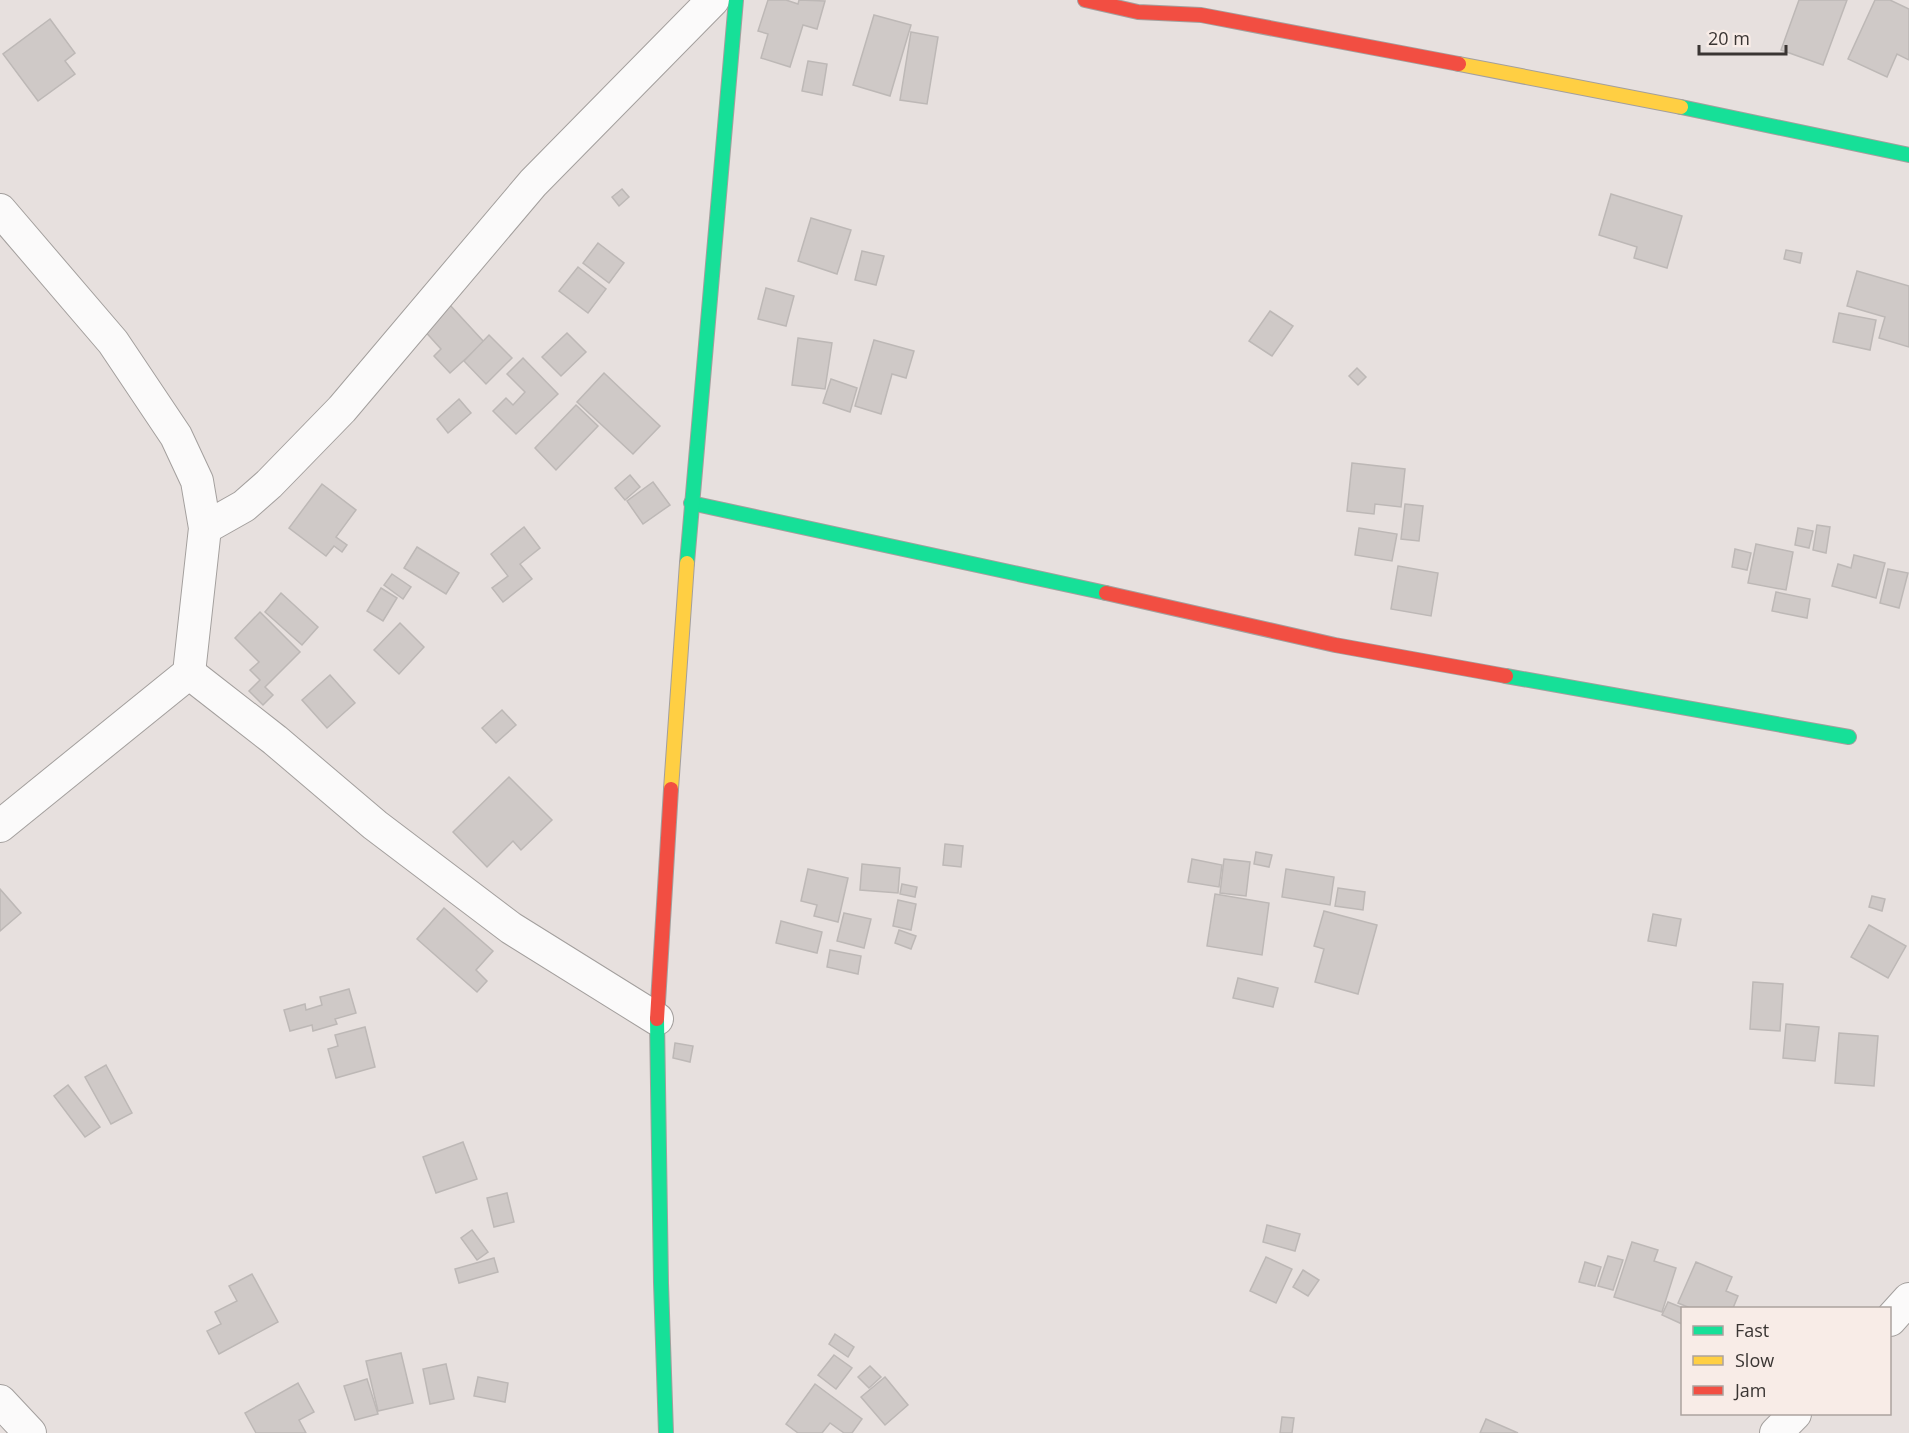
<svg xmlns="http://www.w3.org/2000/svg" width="1909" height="1433" viewBox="0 0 1909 1433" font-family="'Open Sans',sans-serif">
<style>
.building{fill:#cfc9c7;stroke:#bdb8b6;stroke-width:1.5}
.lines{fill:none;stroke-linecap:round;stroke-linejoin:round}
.street-casing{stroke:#a39f9d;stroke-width:34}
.fast-casing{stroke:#a39f9d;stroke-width:16}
.slow-casing{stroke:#a39f9d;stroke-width:16}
.jam-casing{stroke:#a39f9d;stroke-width:16}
.street{stroke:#fbfafa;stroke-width:32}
.fast{stroke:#16e098;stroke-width:14}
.slow{stroke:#ffcf43;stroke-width:14}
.jam{stroke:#f24e42;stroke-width:14}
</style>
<rect width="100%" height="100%" fill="#e7e0de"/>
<g class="building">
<polygon points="768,0 786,0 798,4 799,0 825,1 817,29 803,25 790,67 761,58 768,34 758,31"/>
<polygon points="1799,0 1847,0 1823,65 1781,50"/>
<polygon points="1875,0 1890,0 1909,9 1909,60 1897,54 1887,77 1848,59"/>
<polygon points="874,15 911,25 890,96 853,85"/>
<polygon points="50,19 75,53 65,61 75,74 38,101 3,54"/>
<polygon points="911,32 938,37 927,104 900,100"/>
<polygon points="808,61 827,64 822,95 802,91"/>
<polygon points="622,189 629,197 619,206 612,197"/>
<polygon points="1611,194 1682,216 1667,268 1634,258 1637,247 1599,235"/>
<polygon points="811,218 851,230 837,274 798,261"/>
<polygon points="598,243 624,263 609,283 583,263"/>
<polygon points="1786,250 1802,253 1800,263 1784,259"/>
<polygon points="862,251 884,256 876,285 855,280"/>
<polygon points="578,267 606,289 588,313 559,291"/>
<polygon points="1857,271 1909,286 1909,347 1879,338 1885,317 1847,306"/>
<polygon points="766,288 794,296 786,326 758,319"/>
<polygon points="449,304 484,342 450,373 434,356 441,349 422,328"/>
<polygon points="1270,311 1293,326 1272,356 1249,341"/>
<polygon points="1839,313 1876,320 1870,350 1833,342"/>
<polygon points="567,333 586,352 561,376 542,357"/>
<polygon points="489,335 512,358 486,384 464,361"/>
<polygon points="798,338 832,343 825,389 792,385"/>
<polygon points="874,340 914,351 906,378 892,374 881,414 855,406"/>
<polygon points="523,358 558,394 516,434 493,411 506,398 513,405 525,392 507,374"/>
<polygon points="1357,368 1366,377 1358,385 1349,376"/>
<polygon points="604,373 660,426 633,454 577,402"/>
<polygon points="831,379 857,388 850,412 823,403"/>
<polygon points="459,399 471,413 448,433 437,419"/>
<polygon points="576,405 598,426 556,470 535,448"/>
<polygon points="1352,463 1405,469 1401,507 1375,504 1374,514 1347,511"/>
<polygon points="630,475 640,487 625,500 615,488"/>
<polygon points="653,482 670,505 643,524 627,501"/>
<polygon points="322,484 356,510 336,537 347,545 342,552 334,546 326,556 289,528"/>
<polygon points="1405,504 1423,506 1419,541 1401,539"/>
<polygon points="1817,525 1830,527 1826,553 1813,550"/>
<polygon points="524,527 540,548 520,564 532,579 503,602 492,588 508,576 491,554"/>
<polygon points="1359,528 1397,534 1392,561 1355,555"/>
<polygon points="1798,528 1813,531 1809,548 1795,545"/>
<polygon points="1756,544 1793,552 1786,590 1748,583"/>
<polygon points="417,547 459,573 446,594 404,568"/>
<polygon points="1735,549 1751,553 1747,570 1732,567"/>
<polygon points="1854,555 1885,563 1876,598 1832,586 1838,564 1851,568"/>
<polygon points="1398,566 1438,573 1431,616 1391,609"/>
<polygon points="1888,569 1908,573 1899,608 1880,603"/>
<polygon points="392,574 411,587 403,599 384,585"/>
<polygon points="381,588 397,598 383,621 367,611"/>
<polygon points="1776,592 1810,599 1807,618 1772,611"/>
<polygon points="281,593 318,627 302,645 265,612"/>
<polygon points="260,612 300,652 265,687 273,695 263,705 249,691 260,680 250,670 259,662 235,638"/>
<polygon points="400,623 424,647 399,674 374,650"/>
<polygon points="330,675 355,703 327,728 302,700"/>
<polygon points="502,710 516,725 496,743 482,728"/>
<polygon points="509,777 552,820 521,850 513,841 487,867 453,832"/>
<polygon points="945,844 963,846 961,867 943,865"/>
<polygon points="1256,852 1272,855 1269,867 1254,864"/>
<polygon points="1192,859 1222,865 1219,887 1188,882"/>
<polygon points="1224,859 1250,862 1246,896 1220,893"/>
<polygon points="862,864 900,868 898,893 860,890"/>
<polygon points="808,869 848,878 838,922 814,916 817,905 801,901"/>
<polygon points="1286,869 1334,877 1330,905 1282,897"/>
<polygon points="902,884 917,887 915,897 900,894"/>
<polygon points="1338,888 1365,892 1363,910 1335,906"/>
<polygon points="0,889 21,913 0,931"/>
<polygon points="1215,894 1269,903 1262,955 1207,946"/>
<polygon points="1872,896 1885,899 1882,911 1869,907"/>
<polygon points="898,900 916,904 911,930 893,926"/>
<polygon points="444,908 493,951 476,970 487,981 477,992 417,939"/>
<polygon points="1324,911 1377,925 1358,994 1315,982 1324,949 1314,946"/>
<polygon points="844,913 871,919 864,948 837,941"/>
<polygon points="1653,914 1681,919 1676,946 1648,941"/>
<polygon points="781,921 822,932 817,953 776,943"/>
<polygon points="1869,925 1906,946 1888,978 1851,957"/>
<polygon points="899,930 916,936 911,949 895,943"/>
<polygon points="830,950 861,956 858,974 827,967"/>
<polygon points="1238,978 1278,988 1273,1007 1233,998"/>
<polygon points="1753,982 1783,984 1780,1031 1750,1029"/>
<polygon points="349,989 356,1013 335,1019 337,1024 313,1031 312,1025 290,1031 284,1010 305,1004 306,1010 322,1005 320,997"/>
<polygon points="1786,1024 1819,1027 1815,1061 1783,1058"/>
<polygon points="365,1027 375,1067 336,1078 328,1049 338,1046 335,1035"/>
<polygon points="1839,1033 1878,1036 1874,1086 1835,1083"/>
<polygon points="675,1043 693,1046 690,1062 673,1058"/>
<polygon points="106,1065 132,1113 111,1124 85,1077"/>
<polygon points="68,1085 100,1127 85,1137 54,1096"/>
<polygon points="463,1142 477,1179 436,1193 423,1157"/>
<polygon points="507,1193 514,1222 494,1227 487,1198"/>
<polygon points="1267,1225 1300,1234 1295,1251 1263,1242"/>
<polygon points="472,1230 488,1252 477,1260 461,1238"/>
<polygon points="1632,1242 1658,1250 1654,1261 1676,1268 1662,1312 1614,1297"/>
<polygon points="1608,1256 1623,1260 1613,1290 1598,1286"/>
<polygon points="1266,1257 1292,1269 1276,1303 1250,1291"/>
<polygon points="494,1258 498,1272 459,1283 455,1269"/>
<polygon points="1585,1262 1601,1267 1595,1286 1579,1282"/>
<polygon points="1696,1262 1732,1277 1726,1291 1738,1296 1733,1308 1690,1308 1678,1303"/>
<polygon points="1303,1270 1319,1280 1308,1296 1293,1287"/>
<polygon points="252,1274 278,1322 219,1354 207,1331 221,1324 215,1312 237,1301 229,1286"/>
<polygon points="1668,1302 1683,1308 1682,1324 1662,1315"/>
<polygon points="835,1334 854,1347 848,1357 829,1344"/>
<polygon points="401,1353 413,1403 378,1411 366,1361"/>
<polygon points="834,1355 852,1368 836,1389 818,1375"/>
<polygon points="446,1364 454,1399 430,1404 423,1369"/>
<polygon points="870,1366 881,1377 869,1388 858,1377"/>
<polygon points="478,1377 508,1383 505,1402 474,1396"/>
<polygon points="885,1377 908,1405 885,1425 861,1397"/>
<polygon points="367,1379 378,1414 355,1420 344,1386"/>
<polygon points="298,1383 314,1412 299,1420 306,1433 256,1433 245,1413"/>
<polygon points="815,1384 862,1419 852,1433 844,1433 830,1423 822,1433 798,1433 786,1424"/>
<polygon points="1282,1417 1294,1418 1292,1433 1280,1433"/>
<polygon points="1486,1419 1518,1433 1480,1433"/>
</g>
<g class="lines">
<defs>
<g id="street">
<polyline points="0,210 113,342 176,436 197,481 205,528 189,673 0,826"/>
<polyline points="205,528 244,506 269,484 342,409 533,183 713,0"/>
<polyline points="189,673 275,740 375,825 511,928 657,1019"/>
<polyline points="1890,1320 1909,1299"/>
<polyline points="0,1401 30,1433"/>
<polyline points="1776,1433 1795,1414"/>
</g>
<g id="fast">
<polyline points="1681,107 1909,155"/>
<polyline points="691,503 1106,593"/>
<polyline points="687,563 736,0"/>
<polyline points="1506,676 1849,737"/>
<polyline points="657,1019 661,1283 666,1433"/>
</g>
<g id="slow">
<polyline points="1459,64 1681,107"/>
<polyline points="671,789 687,563"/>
</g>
<g id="jam">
<polyline points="1085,0 1138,12 1201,15 1459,64"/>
<polyline points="1106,593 1335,645 1506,676"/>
<polyline points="657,1019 671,789"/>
</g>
</defs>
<use href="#street" class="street-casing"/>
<use href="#fast" class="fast-casing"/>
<use href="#slow" class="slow-casing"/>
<use href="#jam" class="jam-casing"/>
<use href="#street" class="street"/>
<use href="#fast" class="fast"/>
<use href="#slow" class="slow"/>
<use href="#jam" class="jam"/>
</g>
<rect x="1681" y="1307" width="210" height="108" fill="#f8ece7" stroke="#aca39f" stroke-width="1.5"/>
<rect x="1693" y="1326" width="30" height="9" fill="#16e098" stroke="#aca39f" stroke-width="1.5"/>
<text x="1735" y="1337" font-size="18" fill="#3a3533">Fast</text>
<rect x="1693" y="1356" width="30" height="9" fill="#ffcf43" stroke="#aca39f" stroke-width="1.5"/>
<text x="1735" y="1367" font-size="18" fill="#3a3533">Slow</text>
<rect x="1693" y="1386" width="30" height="9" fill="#f24e42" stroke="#aca39f" stroke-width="1.5"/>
<text x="1735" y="1397" font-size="18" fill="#3a3533">Jam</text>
<path d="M1699 45v9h87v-9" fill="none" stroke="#3a3533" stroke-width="3"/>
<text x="1708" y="45" font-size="18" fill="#3a3533" stroke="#f8ece7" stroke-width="4.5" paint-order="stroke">20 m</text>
</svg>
